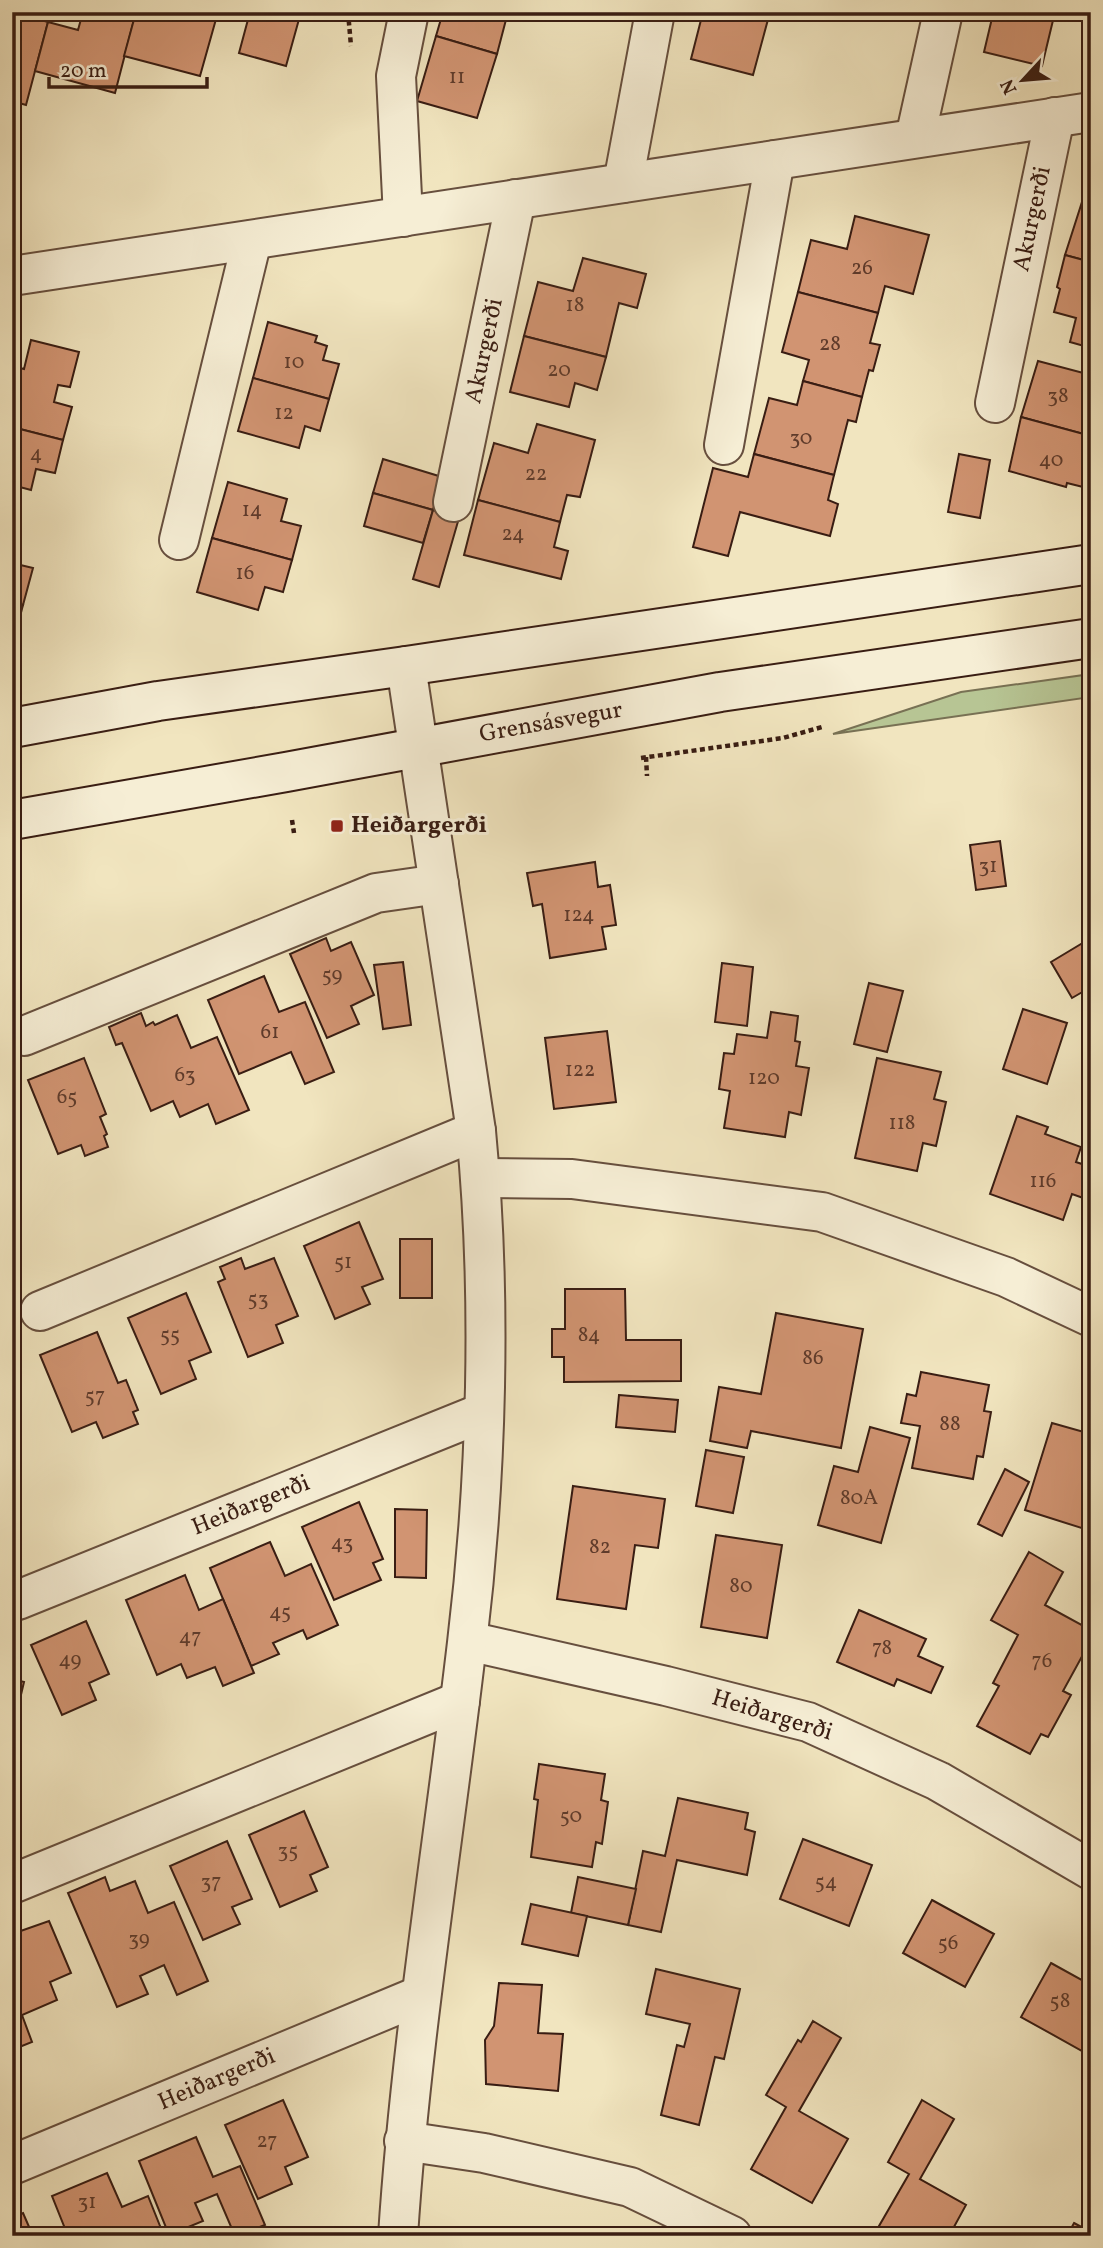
<svg xmlns="http://www.w3.org/2000/svg" width="1103" height="2248" viewBox="0 0 1103 2248" font-family="Vollkorn,serif">
<style>
.green{fill:#b7c594;stroke:#787154;stroke-width:2}
.building{fill:#d19472;stroke:#391d13;stroke-width:2}
.lines{fill:none;stroke-linecap:round;stroke-linejoin:round}
.minor-casing{stroke:#674f3e;stroke-width:42}
.secondary-casing{stroke:#391d13;stroke-width:42}
.path{stroke:#391d13;stroke-width:4.5;stroke-dasharray:5 3.5;stroke-linecap:butt}
.minor{stroke:#f6eed5;stroke-width:38}
.secondary{stroke:#f6eed5;stroke-width:38}
.poi-dot{fill:#8f2418;stroke:#f6eed5;stroke-width:2.5}
.labels{text-anchor:middle;dominant-baseline:central;stroke-width:6;stroke-linejoin:round;paint-order:stroke}
.number-label{font-size:21px;fill:#5f3b2b}
.street-label{font-size:24px;fill:#391d13;stroke:#f6eed5}
.poi-label{font-size:24px;font-weight:bold;fill:#391d13;stroke:#f6eed5;text-anchor:start}
</style>
<rect width="100%" height="100%" fill="#f1e5bf"/>
<filter id="stains"><feTurbulence type="fractalNoise" baseFrequency=".00286" numOctaves="4"/><feColorMatrix values="0 0 0 0 .2 0 0 0 0 .09 0 0 0 0 .02 0 0 0 .5 -.17"/></filter>
<radialGradient id="worn" r=".72"><stop offset=".6" stop-color="#630" stop-opacity="0"/><stop offset="1" stop-color="#630" stop-opacity=".3"/></radialGradient>
<polygon class="green" points="1091,674 1091,697 833,734 961,692"/>
<g class="building">
<polygon points="12,12 33,12 31,17 48,22 26,105 12,101"/>
<polygon points="83,12 136,12 115,93 35,71 48,22 78,30"/>
<polygon points="136,12 147,12 168,18 169,12 218,12 200,76 124,56"/>
<polygon points="250,12 301,12 286,66 239,53"/>
<polygon points="443,12 508,12 497,54 436,36"/>
<polygon points="703,12 770,12 753,75 691,59"/>
<polygon points="986,12 1055,12 1042,66 984,52 993,14"/>
<polygon points="1056,12 1081,12 1079,19"/>
<polygon points="436,36 497,54 477,118 417,101"/>
<polygon points="1082,202 1091,204 1091,262 1065,255"/>
<polygon points="855,216 929,235 913,294 885,286 878,313 798,292 811,240 847,249"/>
<polygon points="1065,255 1091,262 1091,348 1070,342 1076,318 1054,312 1060,289 1057,287"/>
<polygon points="583,258 646,274 637,308 619,303 606,357 524,336 538,282 573,291"/>
<polygon points="798,292 878,313 870,343 880,345 873,371 869,370 862,397 803,381 809,360 782,352"/>
<polygon points="268,322 317,336 315,342 327,346 323,360 339,364 329,399 253,378"/>
<polygon points="524,336 606,357 597,390 575,383 569,407 510,392"/>
<polygon points="31,340 79,352 70,387 58,385 54,402 72,407 63,440 12,427 12,366 24,369"/>
<polygon points="1038,361 1091,375 1091,436 1021,417"/>
<polygon points="253,378 329,399 320,431 305,426 299,448 238,431"/>
<polygon points="803,381 862,397 856,422 848,420 834,475 754,454 769,398 797,405"/>
<polygon points="1021,417 1091,436 1091,489 1067,483 1066,487 1009,471"/>
<polygon points="537,424 595,440 580,497 567,495 560,522 478,500 494,443 528,453"/>
<polygon points="12,427 63,440 55,473 36,469 31,490 12,485"/>
<polygon points="754,454 834,475 828,500 838,504 830,536 740,512 728,556 693,547 713,468 748,477"/>
<polygon points="959,454 990,460 980,518 948,512"/>
<polygon points="383,459 442,477 433,510 373,493"/>
<polygon points="228,482 287,499 281,521 301,526 292,560 212,538"/>
<polygon points="373,493 433,510 423,543 364,526"/>
<polygon points="478,500 560,522 554,547 568,551 561,579 464,555"/>
<polygon points="433,510 459,518 439,587 413,579"/>
<polygon points="12,538 17,539 12,557"/>
<polygon points="212,538 292,560 283,592 265,587 258,610 197,592"/>
<polygon points="12,563 33,568 23,605 12,602"/>
<polygon points="12,602 23,605 16,632 12,631"/>
<polygon points="1000,841 1006,886 976,890 970,845"/>
<polygon points="595,862 598,887 610,885 616,925 602,927 606,949 550,958 542,904 533,906 527,873"/>
<polygon points="326,938 331,951 351,942 374,995 351,1006 359,1024 327,1038 290,954"/>
<polygon points="1091,938 1091,987 1072,998 1051,962"/>
<polygon points="403,962 411,1025 383,1029 374,965"/>
<polygon points="722,963 753,967 747,1026 715,1022"/>
<polygon points="264,976 279,1012 305,1002 334,1072 305,1084 291,1052 239,1074 208,1000"/>
<polygon points="869,983 903,991 887,1052 854,1044"/>
<polygon points="1023,1009 1067,1023 1047,1084 1003,1069"/>
<polygon points="771,1012 798,1016 795,1041 800,1042 796,1066 809,1068 801,1115 789,1112 785,1137 724,1128 730,1091 719,1089 724,1053 734,1054 737,1034 767,1038"/>
<polygon points="141,1013 146,1026 153,1022 155,1025 177,1015 191,1048 217,1037 249,1110 216,1124 208,1104 180,1117 173,1101 151,1111 122,1043 116,1045 109,1027"/>
<polygon points="607,1031 616,1102 554,1109 545,1038"/>
<polygon points="84,1058 106,1114 100,1117 107,1134 104,1136 108,1147 85,1156 81,1145 58,1154 28,1080"/>
<polygon points="877,1058 941,1072 934,1099 946,1102 936,1146 923,1143 917,1171 855,1158"/>
<polygon points="1017,1116 1048,1127 1045,1134 1081,1147 1076,1162 1091,1167 1089,1200 1072,1194 1063,1220 990,1194"/>
<polygon points="359,1222 383,1279 362,1287 370,1304 335,1319 304,1246"/>
<rect x="400" y="1239" width="32" height="59"/>
<polygon points="241,1258 245,1269 274,1258 298,1316 276,1325 283,1343 248,1357 218,1282 225,1279 220,1267"/>
<polygon points="565,1289 625,1289 626,1340 681,1340 681,1381 564,1382 564,1357 552,1357 552,1329 565,1329"/>
<polygon points="186,1293 211,1352 189,1361 196,1379 161,1394 128,1318"/>
<polygon points="776,1313 863,1329 841,1448 751,1431 747,1448 710,1441 719,1387 761,1394"/>
<polygon points="97,1332 118,1383 126,1380 138,1410 133,1412 138,1424 103,1438 96,1422 72,1432 40,1355"/>
<polygon points="921,1372 989,1385 984,1411 991,1412 983,1457 977,1456 973,1479 912,1468 920,1426 901,1423 907,1394 916,1396"/>
<polygon points="619,1395 678,1400 675,1432 616,1427"/>
<polygon points="1052,1423 1091,1434 1091,1531 1025,1510"/>
<polygon points="870,1427 910,1438 881,1543 818,1525 834,1466 858,1472"/>
<polygon points="706,1450 744,1457 733,1513 696,1506"/>
<polygon points="1005,1469 1029,1482 1002,1536 978,1524"/>
<polygon points="573,1486 665,1499 658,1548 635,1545 626,1609 557,1599"/>
<polygon points="359,1502 383,1559 373,1563 381,1580 334,1600 302,1527"/>
<polygon points="395,1509 427,1510 426,1578 395,1577"/>
<polygon points="716,1535 782,1545 767,1638 701,1627"/>
<polygon points="270,1542 285,1576 311,1564 338,1625 307,1639 303,1630 273,1643 279,1654 251,1666 210,1568"/>
<polygon points="1029,1552 1063,1572 1045,1605 1091,1630 1091,1640 1063,1691 1071,1695 1048,1737 1041,1734 1030,1754 977,1726 999,1686 993,1683 1018,1635 991,1620"/>
<polygon points="185,1575 199,1610 223,1599 254,1673 223,1686 215,1667 187,1678 181,1664 157,1675 126,1600"/>
<polygon points="859,1610 926,1639 918,1656 943,1667 931,1693 897,1679 894,1686 837,1662"/>
<polygon points="86,1621 109,1674 89,1683 96,1700 62,1715 31,1645"/>
<polygon points="12,1679 24,1682 12,1733"/>
<polygon points="539,1764 605,1774 601,1800 608,1802 602,1844 596,1842 592,1867 531,1857 538,1800 534,1799"/>
<polygon points="678,1798 748,1813 745,1829 755,1832 747,1875 677,1860 661,1932 628,1925 643,1851 665,1856"/>
<polygon points="304,1811 328,1867 310,1875 317,1891 280,1907 249,1835"/>
<polygon points="803,1839 872,1865 849,1926 780,1899"/>
<polygon points="227,1841 252,1899 232,1907 240,1924 203,1940 170,1866"/>
<polygon points="105,1877 110,1891 135,1881 148,1913 174,1902 208,1981 177,1995 164,1965 140,1976 148,1994 117,2007 68,1893"/>
<polygon points="578,1877 636,1889 628,1925 571,1913"/>
<polygon points="932,1900 994,1934 965,1987 903,1953"/>
<polygon points="531,1904 587,1916 578,1956 522,1944"/>
<polygon points="49,1921 71,1973 50,1982 57,2000 22,2015 32,2042 12,2050 12,1934"/>
<polygon points="1051,1963 1091,1985 1091,2056 1021,2017"/>
<polygon points="656,1969 740,1989 724,2059 715,2057 699,2125 661,2115 677,2045 684,2047 690,2024 646,2014"/>
<polygon points="499,1983 542,1985 538,2033 563,2034 558,2091 486,2084 485,2040 494,2026"/>
<polygon points="813,2021 841,2038 799,2111 848,2139 812,2203 751,2169 786,2107 766,2095 798,2040 801,2042"/>
<polygon points="283,2100 308,2157 285,2167 292,2184 258,2199 225,2125"/>
<polygon points="922,2100 954,2119 920,2179 966,2205 949,2236 880,2236 875,2233 909,2174 888,2162"/>
<polygon points="196,2137 213,2177 240,2166 265,2225 235,2236 217,2194 195,2203 203,2221 169,2235 139,2161"/>
<polygon points="107,2173 122,2207 148,2196 164,2236 68,2236 52,2196"/>
<polygon points="23,2213 33,2236 12,2236 12,2218"/>
<polygon points="1074,2223 1091,2232 1091,2236 1067,2236"/>
</g>
<g class="lines">
<defs>
<g id="minor">
<polyline points="915,138 943,12"/>
<polyline points="623,183 655,12"/>
<polyline points="403,217 396,76 409,12"/>
<polyline points="12,276 1091,112"/>
<polyline points="995,403 1055,117"/>
<polyline points="724,445 775,160"/>
<polyline points="453,502 516,199"/>
<polyline points="179,540 252,240"/>
<polyline points="24,1036 376,893 439,884"/>
<polyline points="481,1178 572,1179 822,1212 1006,1277 1091,1317"/>
<polyline points="40,1311 476,1131"/>
<polyline points="18,1600 484,1412"/>
<polyline points="468,1641 666,1686 808,1722 938,1781 1091,1870"/>
<polyline points="12,1884 460,1701"/>
<polyline points="404,2141 484,2153 630,2187 732,2236"/>
<polyline points="12,2165 421,1995"/>
<path d="M398,2236c13,-199 46,-395 69,-593 20,-166 25,-346 9,-512l-70,-465"/>
</g>
<g id="secondary">
<polyline points="12,728 158,701 406,666 1091,564"/>
<polyline points="12,820 286,772 720,692 1091,638"/>
</g>
</defs>
<use href="#minor" class="minor-casing"/>
<use href="#secondary" class="secondary-casing"/>
<g class="path">
<polyline points="348,12 351,46"/>
<polyline points="646,757 647,776"/>
<polyline points="641,758 783,738 822,727"/>
<polyline points="292,820 294,833"/>
</g>
<use href="#minor" class="minor"/>
<use href="#secondary" class="secondary"/>
</g>
<rect class="poi-dot" x="330" y="819" width="14" height="14" rx="3.5"/>
<g class="labels">
<g class="number-label">
<text x="457" y="77">11</text>
<text x="862" y="268">26</text>
<text x="575" y="305">18</text>
<text x="830" y="344">28</text>
<text x="294" y="362">10</text>
<text x="559" y="370">20</text>
<text x="1058" y="396">38</text>
<text x="284" y="413">12</text>
<text x="801" y="438">30</text>
<text x="36" y="454">4</text>
<text x="1051" y="460">40</text>
<text x="536" y="474">22</text>
<text x="252" y="510">14</text>
<text x="513" y="534">24</text>
<text x="245" y="573">16</text>
<text x="988" y="866">31</text>
<text x="579" y="915">124</text>
<text x="332" y="975">59</text>
<text x="270" y="1032">61</text>
<text x="580" y="1070">122</text>
<text x="185" y="1075">63</text>
<text x="764" y="1078">120</text>
<text x="67" y="1097">65</text>
<text x="902" y="1123">118</text>
<text x="1043" y="1181">116</text>
<text x="343" y="1262">51</text>
<text x="258" y="1299">53</text>
<text x="170" y="1335">55</text>
<text x="589" y="1335">84</text>
<text x="813" y="1358">86</text>
<text x="95" y="1396">57</text>
<text x="950" y="1424">88</text>
<text x="859" y="1498">80A</text>
<text x="342" y="1543">43</text>
<text x="600" y="1547">82</text>
<text x="741" y="1586">80</text>
<text x="280" y="1612">45</text>
<text x="190" y="1637">47</text>
<text x="882" y="1648">78</text>
<text x="70" y="1660">49</text>
<text x="1042" y="1661">76</text>
<text x="571" y="1816">50</text>
<text x="288" y="1851">35</text>
<text x="211" y="1882">37</text>
<text x="826" y="1882">54</text>
<text x="139" y="1939">39</text>
<text x="948" y="1943">56</text>
<text x="1060" y="2001">58</text>
<text x="267" y="2141">27</text>
<text x="87" y="2202">31</text>
</g>
<g class="street-label">
<text transform="translate(1033 219) rotate(-78)">Akurgerði</text>
<text transform="translate(485 351) rotate(-78)">Akurgerði</text>
<text transform="translate(551 723) rotate(-10)">Grensásvegur</text>
<text transform="translate(251 1506) rotate(-22)">Heiðargerði</text>
<text transform="translate(772 1716) rotate(17)">Heiðargerði</text>
<text transform="translate(217 2080) rotate(-23)">Heiðargerði</text>
</g>
<g class="poi-label">
<text x="351" y="826">Heiðargerði</text>
</g>
</g>
<rect width="1103" height="2248" fill="none" stroke="#f1e5bf" stroke-width="42"/>
<rect x="14" y="14" width="1075" height="2220" fill="none" stroke="#391d13" stroke-width="3.5"/>
<rect x="21" y="21" width="1061" height="2206" fill="none" stroke="#391d13" stroke-width="2"/>
<g transform="translate(1023 80) rotate(244)" stroke="#f6eed5" stroke-width="5" paint-order="stroke">
<path d="M0-5L12 26L0 18L-12 26Z" fill="#391d13"/>
<text y="-10" font-size="19" font-weight="bold" text-anchor="middle" fill="#391d13">N</text>
</g>
<path d="M49 77v10h158v-10" fill="none" stroke="#391d13" stroke-width="3.5"/>
<text x="60" y="77" font-size="21" fill="#391d13" stroke="#f6eed5" stroke-width="5" paint-order="stroke">20 m</text>
<rect width="100%" height="100%" filter="url(#stains)"/>
<rect width="100%" height="100%" fill="url(#worn)"/>
</svg>
